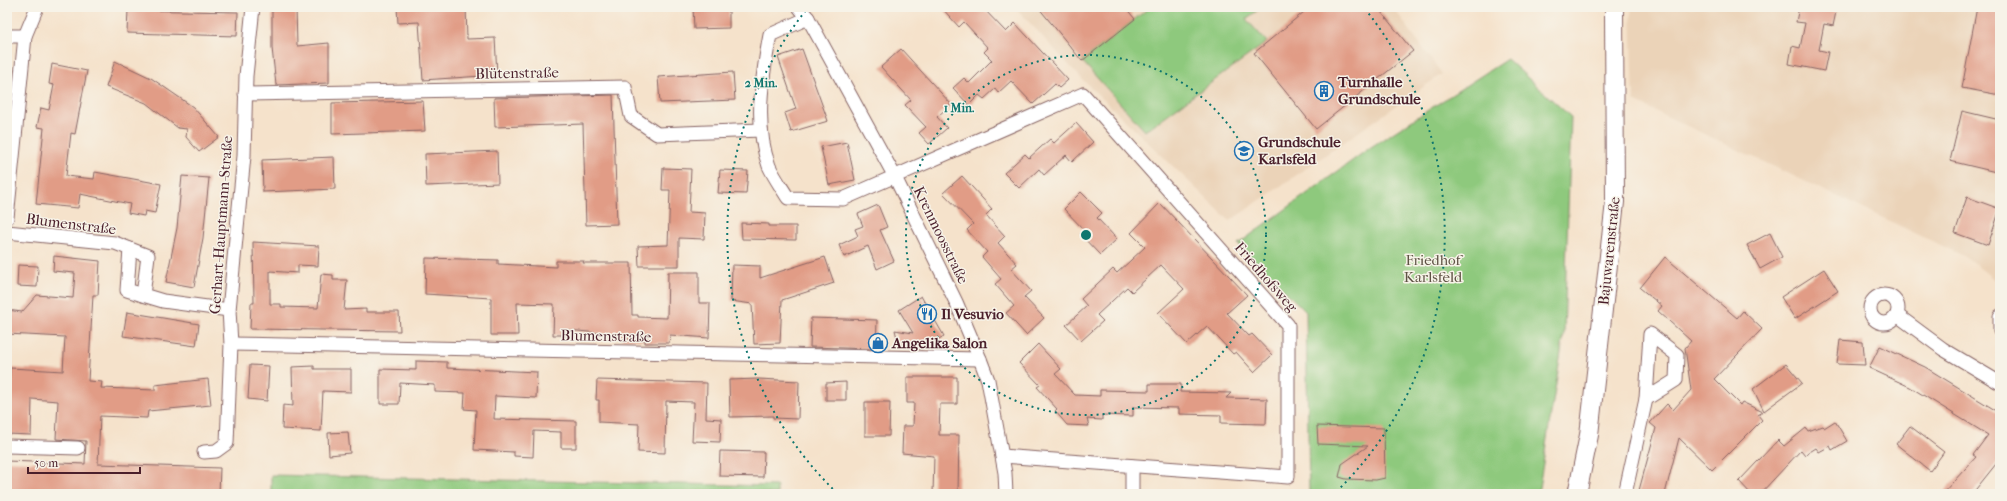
<svg xmlns="http://www.w3.org/2000/svg" width="2007" height="501" viewBox="0 0 2007 501" font-family="'IM FELL French Canon',serif">
<style>
.built{fill:#ebd3b8}
.green{fill:#8ec97d;stroke:#6c7454}
.building{fill:#e19c86}
.lines{fill:none;stroke-linecap:round;stroke-linejoin:round}
.minor-casing{stroke:#866363;stroke-width:15}
.secondary-casing{stroke:#866363;stroke-width:20}
.minor{stroke:#fff;stroke-width:13}
.secondary{stroke:#fff;stroke-width:18}
.ring{fill:none;stroke:#0f766e;stroke-width:2;stroke-dasharray:2 4}
.labels{text-anchor:middle;dominant-baseline:central;stroke-width:3;stroke-linejoin:round;paint-order:stroke}
.street-label{font-size:15px;fill:#4a1f2b;stroke:#f7f3e8}
.poi-label{font-size:15px;font-weight:bold;fill:#4a1f2b;stroke:#f7f3e8;text-anchor:start}
.park-label{font-size:15px;fill:#5e5244;stroke:#f7f3e8}
.centre{fill:#0f766e;stroke:#f7f3e8;stroke-width:2}
.ring-label{font-size:12px;text-anchor:middle;font-weight:bold;fill:#0f766e;stroke:#f7f3e8;stroke-width:3;stroke-linejoin:round;paint-order:stroke}
</style>
<rect width="100%" height="100%" fill="#f7f3e8"/>
<filter id="ink" filterUnits="userSpaceOnUse"><feTurbulence type="fractalNoise" baseFrequency=".025" numOctaves="2"/><feDisplacementMap in="SourceGraphic" scale="8" xChannelSelector="R" yChannelSelector="G"/><feConvolveMatrix kernelMatrix="1 2 1 2 8 2 1 2 1" color-interpolation-filters="sRGB"/></filter>
<filter id="wash" filterUnits="userSpaceOnUse"><feTurbulence type="fractalNoise" baseFrequency=".012" numOctaves="4" result="noise"/><feDisplacementMap in="SourceGraphic" scale="16" xChannelSelector="R" yChannelSelector="G"/><feGaussianBlur stdDeviation="0.9" result="paint"/><feColorMatrix in="noise" values="0 0 0 0 0 0 0 0 0 0 0 0 0 0 0 0 0 1.4 0 .05"/><feComposite in="paint" operator="in"/></filter>
<g filter="url(#wash)">
<rect width="100%" height="100%" fill="#f5e2cb"/>
<g class="built">
<polygon points="1015,7 1393,7 1442,74 1230,221 1083,80"/>
<polygon points="1631,7 2000,7 2000,284 1966,257 1634,101"/>
</g>
<g class="green">
<polygon points="1150,7 1262,7 1246,19 1267,42 1145,131 1082,61"/>
<polygon points="1507,59 1571,117 1564,334 1538,494 1309,494 1306,312 1238,244 1371,147"/>
<polygon points="271,475 777,486 777,494 271,494"/>
</g>
<g id="blocks">
<g class="building">
<polygon points="272,7 296,7 297,46 329,43 329,83 276,85 272,48"/>
<polygon points="397,7 466,7 467,39 495,38 497,75 423,80 419,22 398,23"/>
<polygon points="693,7 729,7 729,28 694,29"/>
<polygon points="941,7 982,7 1006,32 1015,23 1068,80 1059,88 1055,84 1033,104 1011,81 998,93 995,89 984,99 979,95 969,105 953,88 964,78 969,83 992,60 984,52 988,48 964,22 959,27"/>
<polygon points="1038,7 1125,7 1135,19 1082,61"/>
<polygon points="1310,7 1377,7 1413,51 1316,129 1254,53"/>
<polygon points="1799,7 1837,7 1833,26 1824,24 1819,50 1828,52 1824,71 1789,64 1792,46 1800,48 1805,23 1796,22"/>
<polygon points="1977,7 2000,7 2000,95 1962,88"/>
<polygon points="128,10 238,12 237,36 127,33"/>
<polygon points="802,49 828,121 791,132 785,113 796,109 778,57"/>
<polygon points="901,49 951,104 937,117 947,128 929,144 919,133 926,127 905,105 911,100 881,67"/>
<polygon points="115,61 151,78 193,107 219,137 199,152 186,137 187,129 178,128 146,103 106,87"/>
<polygon points="52,64 87,71 75,134 71,133 66,176 94,179 95,172 161,184 155,213 145,211 144,216 128,213 130,204 80,194 78,208 36,204 44,128 37,127 41,108 49,110 54,85 49,84"/>
<polygon points="733,72 735,100 660,103 658,77"/>
<polygon points="613,95 617,224 586,225 583,124 495,127 494,98"/>
<polygon points="423,101 425,131 332,134 332,103"/>
<polygon points="1962,111 2000,120 2000,173 1950,161"/>
<polygon points="1076,123 1093,142 1072,162 1066,155 1044,175 1039,169 1019,188 1004,173 1025,154 1029,158 1050,139 1054,143"/>
<polygon points="847,142 855,180 829,185 821,147"/>
<polygon points="497,151 498,183 426,186 425,154"/>
<polygon points="334,157 335,189 263,192 262,160"/>
<polygon points="663,168 691,169 689,212 705,213 704,239 679,238 679,266 639,266 638,246 668,245 670,190 662,190"/>
<polygon points="720,170 748,171 746,194 718,193"/>
<polygon points="182,176 209,178 203,238 194,287 166,282 177,228"/>
<polygon points="962,176 992,209 986,215 1005,236 998,243 1017,264 1011,269 1031,291 1024,297 1044,318 1026,335 1006,313 1014,306 995,284 1001,279 982,257 987,252 967,230 973,224 943,193"/>
<polygon points="1081,192 1102,213 1097,218 1117,239 1100,255 1080,234 1084,230 1064,209"/>
<polygon points="1967,197 2000,209 1988,245 1955,233"/>
<polygon points="1160,203 1247,295 1227,313 1249,336 1252,334 1272,355 1254,372 1236,352 1233,354 1207,326 1187,344 1158,313 1184,289 1161,265 1132,292 1127,287 1097,315 1103,321 1081,341 1066,325 1087,306 1081,299 1113,269 1117,273 1145,247 1131,233"/>
<polygon points="878,205 887,227 880,230 894,261 877,269 868,246 844,257 839,245 858,236 855,229 863,226 858,214"/>
<polygon points="741,223 769,224 769,226 796,226 796,240 742,239"/>
<polygon points="1770,233 1782,257 1760,269 1747,245"/>
<polygon points="253,242 319,246 318,266 298,265 298,273 270,271 270,304 281,304 281,307 318,308 321,274 333,275 333,280 347,280 344,310 366,309 366,312 399,312 400,331 250,329 251,303 254,303"/>
<polygon points="54,256 100,261 98,295 93,295 88,381 102,382 101,388 155,390 155,385 208,379 211,405 148,411 147,418 100,416 98,464 220,468 219,494 7,494 7,461 85,464 86,441 56,439 58,401 32,399 31,435 7,434 10,368 63,371 65,337 7,334 7,310 22,312 37,295 73,298 75,273 53,271"/>
<polygon points="825,257 834,283 782,300 780,343 754,344 752,304 731,301 732,265 760,266 760,278"/>
<polygon points="1665,257 1737,318 1743,311 1762,329 1714,379 1740,405 1742,402 1763,412 1758,415 1762,420 1712,470 1679,438 1665,494 1638,494 1656,428 1650,423 1667,404 1673,410 1691,390 1685,348 1691,341 1658,311 1662,306 1640,288"/>
<polygon points="426,258 498,260 498,264 556,267 556,261 584,261 583,263 631,263 632,315 638,315 638,317 667,318 668,272 699,272 699,303 710,303 709,338 670,335 669,343 645,343 645,340 621,339 621,335 567,330 567,335 553,335 554,304 517,303 518,335 491,335 491,298 425,294"/>
<polygon points="18,265 38,266 37,287 17,286"/>
<polygon points="1824,269 1838,291 1795,319 1781,297"/>
<polygon points="921,296 944,336 922,349 899,346 895,330 913,333 899,310"/>
<polygon points="127,312 199,324 196,346 123,336"/>
<polygon points="811,318 877,320 876,349 810,347"/>
<polygon points="1840,340 1863,342 1865,365 1837,364"/>
<polygon points="1038,344 1061,369 1055,374 1075,395 1100,396 1100,390 1149,391 1149,384 1181,384 1180,392 1231,393 1226,398 1267,399 1266,424 1221,423 1221,415 1179,414 1179,408 1133,407 1133,416 1102,415 1102,420 1087,419 1089,426 1067,425 1055,411 1057,409 1037,387 1040,385 1019,363"/>
<polygon points="1880,346 1925,367 2000,413 2000,459 1972,494 1942,494 1976,457 1973,455 1988,435 1910,387 1869,368"/>
<polygon points="416,361 447,362 447,368 537,372 536,398 495,396 494,419 576,421 576,448 561,448 561,432 534,431 533,457 514,456 514,452 474,450 476,410 464,409 465,393 435,392 435,385 400,383 399,404 380,404 380,369 416,370"/>
<polygon points="1786,364 1802,383 1764,411 1753,389"/>
<polygon points="250,365 269,366 267,401 248,399"/>
<polygon points="314,366 314,369 351,369 351,392 323,391 321,431 282,429 283,405 293,406 292,367"/>
<polygon points="907,377 957,377 957,404 940,404 939,435 959,435 958,494 933,494 934,456 902,453 903,426 913,426 914,403 907,403"/>
<polygon points="758,379 799,381 798,419 773,418 773,416 730,417 729,380"/>
<polygon points="597,380 707,383 706,418 721,419 720,442 692,441 694,402 666,401 665,453 638,452 639,424 599,422 599,400 596,400"/>
<polygon points="846,382 846,400 826,400 826,383"/>
<polygon points="865,402 890,402 889,436 865,436"/>
<polygon points="1835,421 1847,441 1832,450 1830,446 1819,452 1816,448 1805,455 1801,450 1760,494 1751,494 1739,481 1778,440 1784,446 1806,428 1808,431 1822,426 1824,428"/>
<polygon points="1317,426 1384,428 1385,478 1376,480 1346,479 1339,477 1342,464 1368,446 1318,444"/>
<polygon points="1910,426 1944,452 1930,471 1896,444"/>
<polygon points="348,432 350,453 329,455 328,433"/>
<polygon points="720,451 764,452 763,477 719,476"/>
</g>
</g>
</g>
<g filter="url(#ink)">
<use href="#blocks" fill-opacity="0" stroke="#866363" stroke-width="1"/>
<g class="lines">
<defs>
<g id="minor">
<polyline points="799,7 808,18 894,175 956,302 980,359 988,380 1005,473 1006,494"/>
<path d="M808,18l-38,17c-8,42 -16,90 -1,131 5,11 13,22 19,32l55,1 240,-105 205,231v152l-286,-21"/>
<polyline points="7,36 25,36"/>
<polyline points="245,94 625,87 631,116 657,134 761,130"/>
<polyline points="7,218 25,36 37,7"/>
<polyline points="7,232 115,243 148,256 143,295 163,301 229,310"/>
<polyline points="130,249 127,290 143,295"/>
<circle cx="1884" cy="309" r="14"/>
<polyline points="1897,315 1943,349 2000,383"/>
<polyline points="2000,316 2000,331"/>
<polygon points="1650,334 1677,355 1676,380 1646,399"/>
<polyline points="231,344 980,359"/>
<polyline points="7,446 78,448"/>
<polyline points="204,452 216,451 227,443 231,344 229,310 244,156 246,76 253,7"/>
<polyline points="1132,494 1132,466"/>
<polyline points="1625,494 1646,399"/>
</g>
<polyline id="secondary" points="1577,494 1589,435 1615,202 1614,7"/>
</defs>
<use href="#minor" class="minor-casing"/>
<use href="#secondary" class="secondary-casing"/>
<use href="#minor" class="minor"/>
<use href="#secondary" class="secondary"/>
</g>
</g>
<g class="ring">
<circle cx="1086" cy="235" r="180"/>
<path d="M837 493A359 359 0 0 1 807 9M1365 9A359 359 0 0 1 1335 493"/>
</g>
<defs>
<symbol id="building-ring" viewBox="-11 -11 22 22"><circle r="9.5" fill="#f7f3e8" stroke="#1f6fb2" stroke-width="1.5"/><path d="M-4-6H4V6H1V3H-1V6H-4ZM-2.5-4.3h1.7v1.8h-1.7ZM.8-4.3h1.7v1.8H.8ZM-2.5-1h1.7V.8h-1.7ZM.8-1h1.7V.8H.8Z" fill="#1f6fb2"/></symbol>
<symbol id="school-ring" viewBox="-11 -11 22 22"><circle r="9.5" fill="#f7f3e8" stroke="#1f6fb2" stroke-width="1.5"/><path d="M0-5L7-2L0 1L-7-2ZM-4 1L0 2.5L4 1V4Q0 6-4 4Z" fill="#1f6fb2"/></symbol>
<symbol id="restaurant-ring" viewBox="-11 -11 22 22"><circle r="9.5" fill="#f7f3e8" stroke="#1f6fb2" stroke-width="1.5"/><path d="M-5-6h1v4h1v-4h1v4h1v-4h1v5L-1.5 .5V6h-2V.5L-5-1ZM5-6V6H3V1.5H1.5Q1.5-4 5-6Z" fill="#1f6fb2"/></symbol>
<symbol id="shop-ring" viewBox="-11 -11 22 22"><circle r="9.5" fill="#f7f3e8" stroke="#1f6fb2" stroke-width="1.5"/><path d="M-5-2.5h2.3a2.7 3.5 0 0 1 5.4 0H5L5.5 6h-11ZM-1.5-2.5h3a1.5 2.3 0 0 0-3 0Z" fill="#1f6fb2"/></symbol>
</defs>
<g fill-rule="evenodd">
<use href="#building-ring" x="1313" y="80" width="22" height="22"/>
<use href="#school-ring" x="1233" y="140" width="22" height="22"/>
<use href="#restaurant-ring" x="916" y="303" width="22" height="22"/>
<use href="#shop-ring" x="867" y="332" width="22" height="22"/>
</g>
<g class="labels">
<g class="street-label">
<text transform="translate(517 73) rotate(-1)">Blütenstraße</text>
<text transform="translate(71 224) rotate(7)">Blumenstraße</text>
<text transform="translate(221 225) rotate(-86)">Gerhart-Hauptmann-Straße</text>
<text transform="translate(941 235) rotate(64)">Krenmoosstraße</text>
<text transform="translate(1609 251) rotate(-84)">Bajuwarenstraße</text>
<text transform="translate(1266 277) rotate(49)">Friedhofsweg</text>
<text transform="translate(606 336) rotate(1)">Blumenstraße</text>
</g>
<g class="poi-label">
<text x="1338" y="82">Turnhalle<tspan x="1338" dy="17">Grundschule</tspan></text>
<text x="1258" y="142">Grundschule<tspan x="1258" dy="17">Karlsfeld</tspan></text>
<text x="941" y="314">Il Vesuvio</text>
<text x="892" y="343">Angelika Salon</text>
</g>
<g class="park-label">
<text x="1433" y="260">Friedhof<tspan x="1433" dy="17">Karlsfeld</tspan></text>
</g>
</g>
<circle cx="1086" cy="235" r="6" class="centre"/>
<g class="ring-label">
<text x="761" y="87">2 Min.</text>
<text x="959" y="112">1 Min.</text>
</g>
<rect width="2007" height="501" fill="none" stroke="#f7f3e8" stroke-width="24"/>
<path d="M28 467v6h112v-6" fill="none" stroke="#4a1f2b" stroke-width="2"/>
<text x="34" y="467" font-size="12" fill="#4a1f2b" stroke="#f7f3e8" stroke-width="3" paint-order="stroke">50 m</text>
</svg>
